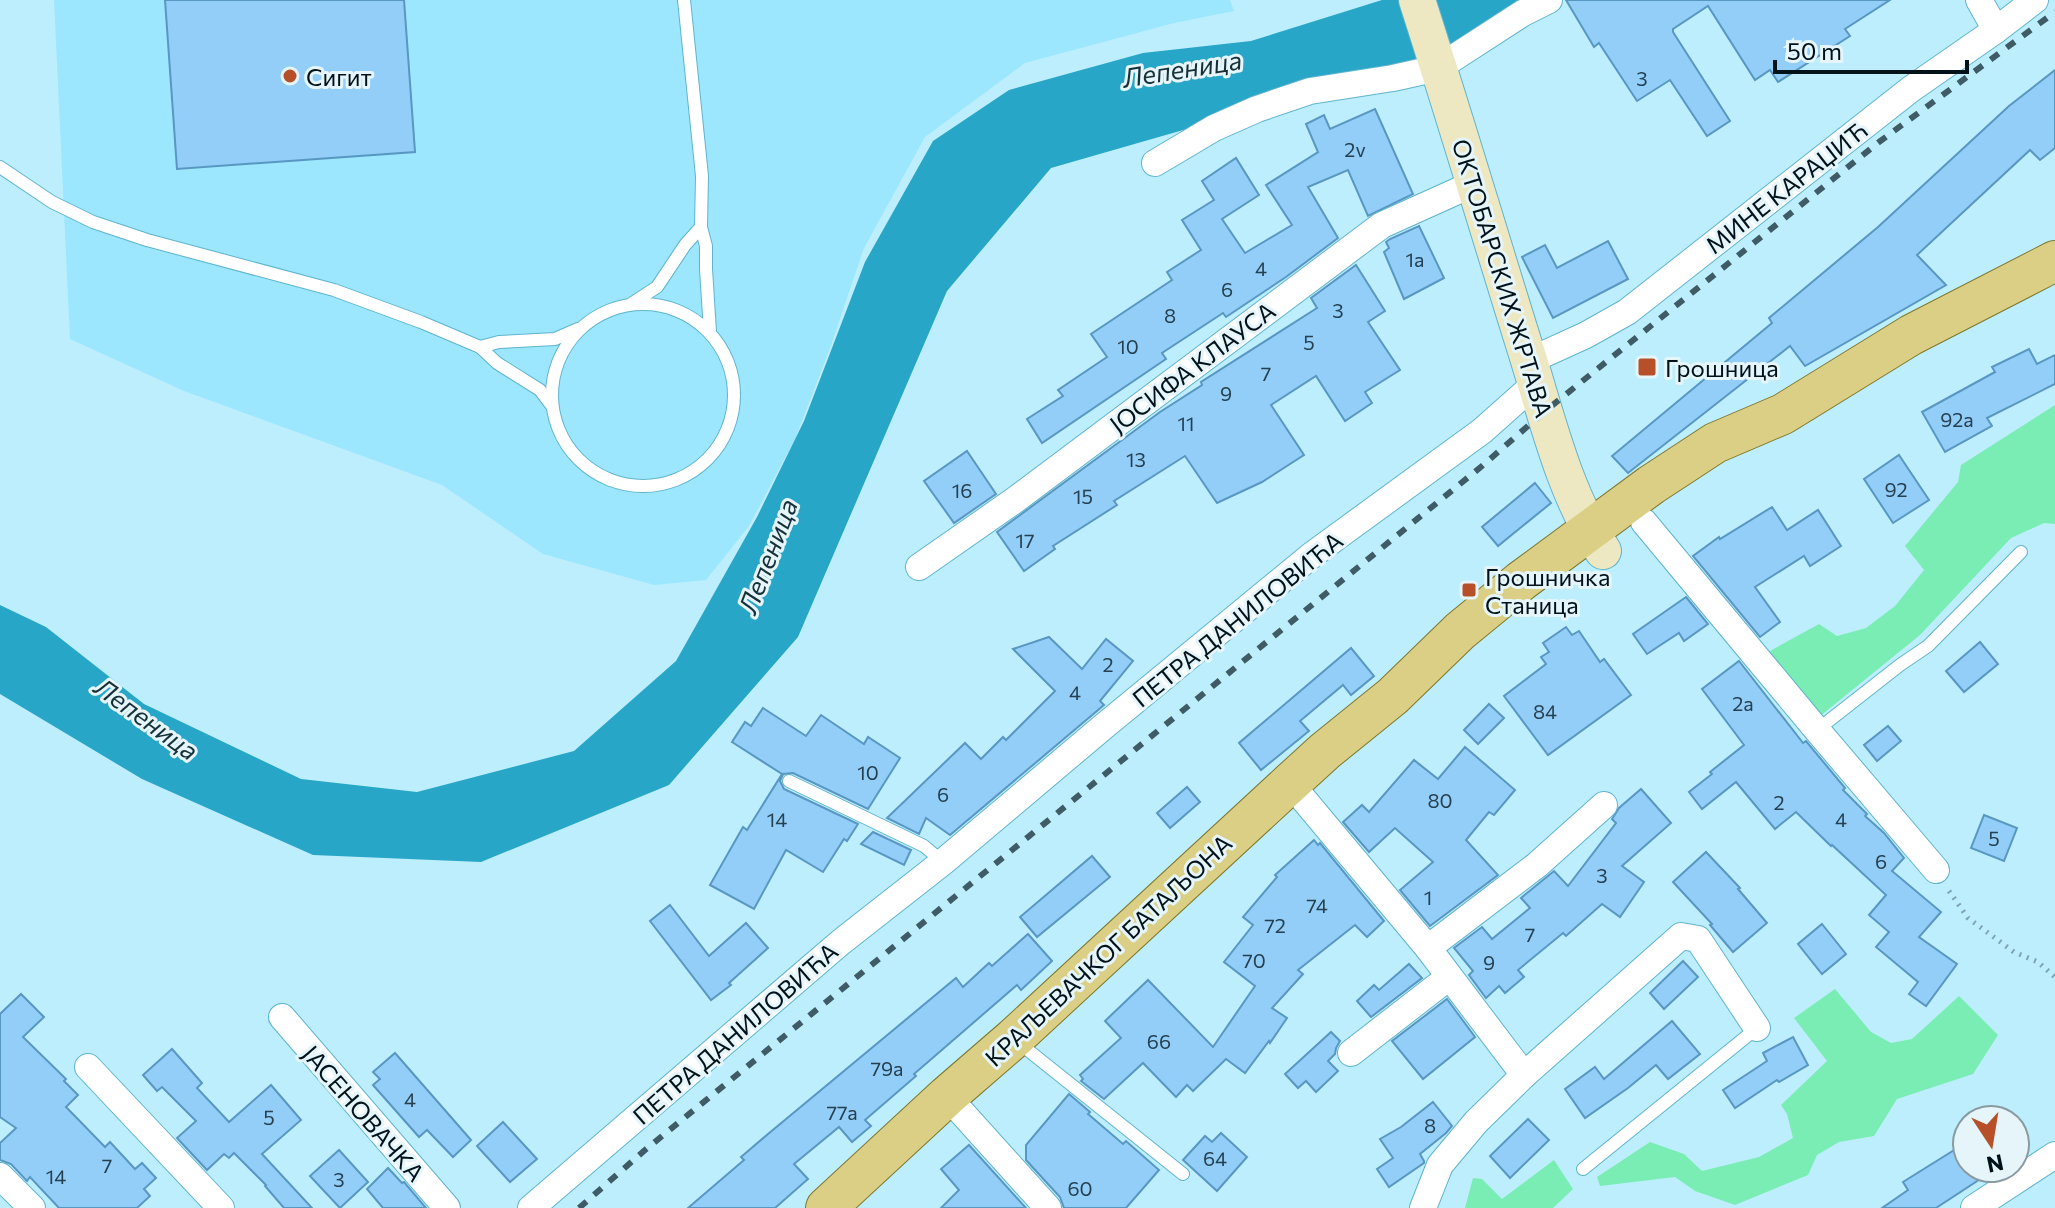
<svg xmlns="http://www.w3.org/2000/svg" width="2055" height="1208" viewBox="0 0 2055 1208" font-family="Commissioner,sans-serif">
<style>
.built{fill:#9ce7fe}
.green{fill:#79edb3}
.water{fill:#27a6c7}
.building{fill:#93cef9;stroke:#5897c1;stroke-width:2}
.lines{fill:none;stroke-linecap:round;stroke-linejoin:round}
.lane-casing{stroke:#5fb4ce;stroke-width:14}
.street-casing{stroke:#5fb4ce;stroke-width:28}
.secondary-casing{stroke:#5fb4ce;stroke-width:38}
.primary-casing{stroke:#7e782a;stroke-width:42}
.path{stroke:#7ea5b2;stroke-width:5;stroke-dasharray:2 6;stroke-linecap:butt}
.lane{stroke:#fff;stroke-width:12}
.street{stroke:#fff;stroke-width:26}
.secondary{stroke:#ede7c2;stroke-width:36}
.primary{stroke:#dacf85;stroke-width:40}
.rail{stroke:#3f5b65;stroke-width:6;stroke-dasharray:10 10;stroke-linecap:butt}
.poi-dot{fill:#b75029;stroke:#e5f5fa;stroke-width:3}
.labels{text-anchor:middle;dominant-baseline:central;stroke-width:6;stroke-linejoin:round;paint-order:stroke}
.number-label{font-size:20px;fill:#254151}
.poi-label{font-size:24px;fill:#001219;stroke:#e5f5fa;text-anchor:start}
.street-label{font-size:24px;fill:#001219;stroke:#e5f5fa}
.water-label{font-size:26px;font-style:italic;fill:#163038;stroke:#e5f5fa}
</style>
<rect width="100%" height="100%" fill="#bdeefe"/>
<polygon class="built" points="54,0 1230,0 1234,11 1174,23 1025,63 925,137 864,248 829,351 795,439 749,526 706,580 654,585 543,554 442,485 184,391 70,339"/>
<g class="green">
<polygon points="2055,405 2055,524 2044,523 2011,538 1920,635 1819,717 1770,651 1819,624 1837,636 1866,628 1895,606 1924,570 1905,546 1958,482 1961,465"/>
<polygon points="1835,989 1871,1032 1891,1043 1912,1039 1959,996 1998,1035 1973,1074 1897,1099 1874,1136 1839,1142 1817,1155 1808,1175 1735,1205 1695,1191 1675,1177 1600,1186 1597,1177 1650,1142 1684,1154 1702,1171 1759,1157 1793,1138 1787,1114 1781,1105 1827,1061 1794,1018"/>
<polygon points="1554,1160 1573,1189 1553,1208 1465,1208 1473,1178 1482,1179 1502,1199"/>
</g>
<polygon class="water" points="1382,0 1535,0 1454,49 1335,81 1218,120 1051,168 947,291 798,637 669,785 481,862 313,855 142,779 0,694 0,605 46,627 144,704 301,779 417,792 574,751 676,661 757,517 804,421 865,262 933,141 1009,90 1143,53 1251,41"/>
<g class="building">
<polygon points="165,0 404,0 415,152 177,169"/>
<polygon points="1566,0 1890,0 1845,29 1850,36 1778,82 1770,70 1755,80 1708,6 1673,29 1673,32 1730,121 1707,136 1670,80 1637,101 1599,43 1594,47"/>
<polygon points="2055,70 2055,148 2040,160 2030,150 1917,255 1946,285 1805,366 1790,346 1628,473 1612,456 1772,323 1769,318 1878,227 2009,106"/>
<polygon points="1375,109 1413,194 1368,216 1348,170 1308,187 1338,238 1286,277 1226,317 1223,313 1162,353 1166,359 1042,443 1027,419 1063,396 1058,390 1107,357 1091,334 1172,280 1167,272 1201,250 1182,220 1214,200 1202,181 1236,158 1259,195 1222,219 1245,253 1292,225 1266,185 1318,152 1306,124 1324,115 1330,129"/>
<polygon points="1419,226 1444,278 1404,299 1384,252 1389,248 1386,242 1390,239"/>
<polygon points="1608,241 1628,279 1553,318 1522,257 1545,245 1557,268"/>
<polygon points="1356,265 1385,311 1368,322 1400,370 1365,392 1372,403 1345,421 1316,376 1271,405 1304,455 1262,482 1217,503 1185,456 1114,501 1117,505 1053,546 1055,549 1024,571 997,532 1160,412 1202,385 1201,382 1317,308 1311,298"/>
<polygon points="2029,349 2037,364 2055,355 2055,384 1987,418 1992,426 1945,452 1922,412 1995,372 1992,367"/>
<polygon points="967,451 996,494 954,523 924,481"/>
<polygon points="1899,455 1929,500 1893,523 1864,479"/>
<polygon points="1535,483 1551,503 1498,546 1482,527"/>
<polygon points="1772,507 1787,530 1818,510 1841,546 1810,566 1804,556 1755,587 1780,622 1760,637 1693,556 1719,537 1720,539"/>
<polygon points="1686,597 1708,624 1684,641 1679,633 1647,654 1633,634"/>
<polygon points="1566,627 1572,635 1579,631 1600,662 1604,659 1631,695 1548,755 1504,696 1546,664 1541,657 1549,652 1543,643"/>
<polygon points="1049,637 1082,669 1106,639 1133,661 1100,701 1104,705 950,835 926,818 919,834 887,818 965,743 981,759 1003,737 1006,740 1055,691 1013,649"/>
<polygon points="1980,642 1998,664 1964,692 1946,671"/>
<polygon points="1351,648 1374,676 1351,695 1343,685 1300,721 1309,731 1261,770 1239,743"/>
<polygon points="1739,661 1803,743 1806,741 1845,788 1843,790 1867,814 1865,816 1884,833 1904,858 1892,871 1941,912 1919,937 1957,964 1926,1006 1909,994 1918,982 1876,947 1889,932 1869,915 1886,895 1832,845 1831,846 1796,812 1775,829 1736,782 1702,809 1689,792 1712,774 1710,772 1744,745 1702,689"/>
<polygon points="1489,704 1504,718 1478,744 1464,730"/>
<polygon points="763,708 806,736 821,715 864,744 868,737 900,758 868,809 793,773 783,774 780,781 784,789 858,824 847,841 844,839 823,872 786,850 754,909 710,885 743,827 747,830 782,774 732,742 745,722 751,726"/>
<polygon points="1888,726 1901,741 1877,761 1864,745"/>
<polygon points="1465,747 1515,790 1494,815 1489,812 1466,840 1498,875 1430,926 1400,890 1433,862 1395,828 1369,852 1343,822 1362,805 1369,812 1414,760 1438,779"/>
<polygon points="1187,787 1200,802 1170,828 1157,813"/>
<polygon points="1641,789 1671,823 1622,866 1644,882 1620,917 1602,904 1566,936 1563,933 1518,970 1524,977 1505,993 1499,986 1486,998 1469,975 1473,971 1454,948 1482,927 1492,939 1530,908 1521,898 1554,871 1568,886 1616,823 1612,819 1619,808"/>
<polygon points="1984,815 2017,828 2004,861 1971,848"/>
<polygon points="873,832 911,850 904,865 861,844"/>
<polygon points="1314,840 1318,845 1320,843 1384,921 1367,937 1355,925 1298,970 1303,974 1272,1008 1287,1018 1270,1043 1269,1041 1245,1073 1226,1059 1193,1091 1187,1085 1176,1097 1143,1063 1104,1099 1081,1081 1083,1079 1080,1075 1121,1038 1105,1021 1148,980 1213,1047 1255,986 1224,962 1253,925 1243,917 1277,877 1275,875"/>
<polygon points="1706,852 1740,888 1738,889 1767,923 1733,952 1710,925 1712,924 1673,882"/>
<polygon points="1092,856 1110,877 1037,937 1020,917"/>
<polygon points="670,905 709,956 746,923 768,948 729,983 731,985 711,1000 650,921"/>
<polygon points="1822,924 1846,954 1822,974 1798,944"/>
<polygon points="1028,934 1052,961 1021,990 1017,985 914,1074 916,1076 865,1120 871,1126 852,1142 839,1127 794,1164 808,1179 775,1208 688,1208 744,1160 741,1157 768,1134 956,978 963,987 989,963 992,966"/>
<polygon points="1683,961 1698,977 1664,1009 1650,993"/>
<polygon points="1409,964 1422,978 1371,1017 1357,1001 1374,985 1379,990"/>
<polygon points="21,994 44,1017 23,1037 66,1079 64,1081 78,1095 66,1107 105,1147 110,1142 135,1169 142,1163 156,1178 144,1189 150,1196 137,1208 59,1208 30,1177 27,1181 11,1164 0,1160 0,1143 16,1128 0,1117 0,1014"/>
<polygon points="1447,999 1475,1037 1423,1079 1392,1041"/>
<polygon points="1672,1021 1700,1054 1668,1079 1656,1065 1628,1088 1585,1118 1565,1089 1595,1067 1604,1079"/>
<polygon points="1331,1032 1340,1041 1336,1048 1335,1054 1328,1061 1338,1071 1316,1092 1306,1081 1298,1088 1285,1074"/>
<polygon points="1793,1037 1808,1065 1779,1082 1777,1080 1735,1108 1723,1090 1767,1061 1763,1053"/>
<polygon points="172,1049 202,1083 197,1088 229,1122 271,1085 301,1120 262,1154 312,1208 284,1208 265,1186 266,1185 234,1153 229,1158 224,1154 207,1170 177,1138 196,1121 162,1087 157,1091 143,1075"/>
<polygon points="395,1053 471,1140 453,1157 427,1130 419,1137 373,1085 380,1079 373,1072"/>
<polygon points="1069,1094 1090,1112 1088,1114 1123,1144 1126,1141 1159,1170 1126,1208 1064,1208 1060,1197 1026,1160 1026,1145"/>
<polygon points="1433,1102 1452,1126 1446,1133 1420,1154 1424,1161 1424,1163 1389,1187 1377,1169 1393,1158 1380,1139 1401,1127"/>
<polygon points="1528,1119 1549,1140 1510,1178 1490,1156"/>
<polygon points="503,1122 537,1159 510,1182 477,1146"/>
<polygon points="1221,1133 1247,1157 1217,1191 1183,1160 1205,1136 1212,1142"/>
<polygon points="1967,1142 1967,1168 1997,1168 1936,1208 1882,1208 1908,1190 1903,1182"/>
<polygon points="969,1145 1026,1208 941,1208 959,1190 941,1169"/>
<polygon points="339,1150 368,1182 340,1208 310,1176"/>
<polygon points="388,1168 402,1183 404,1182 426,1208 383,1208 367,1189"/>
</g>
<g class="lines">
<defs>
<g id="lane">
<polyline points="684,0 702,176 701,227 706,246 706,269 710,332"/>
<polyline points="0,167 52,202 93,222 147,240 334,290 421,322 480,347 497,363 540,390 552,406"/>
<circle cx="643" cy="395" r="91"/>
<polyline points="631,304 657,287 685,245 701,227"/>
<polyline points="480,347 499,342 555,339 578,329"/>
<polyline points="1817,730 1900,665 1928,646 2021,552"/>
<polyline points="789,781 924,846 943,862"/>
<polyline points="1019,1043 1183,1174"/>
<polyline points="1583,1169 1757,1028"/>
</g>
<g id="street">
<polyline points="1979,0 1996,30"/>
<polyline points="1155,163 1214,128 1257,109 1310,91 1393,78 1438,68 1523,13 1549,0"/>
<polyline points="1529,361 1586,335 1627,312 1911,89 1996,30 2035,0"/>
<polyline points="1644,522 1817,730 1936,870"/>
<polyline points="919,567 1015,500 1382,225 1473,184"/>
<polyline points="1290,783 1428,948 1524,1075 1681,936 1698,939 1757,1028"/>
<polyline points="1428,948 1537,865 1604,805"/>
<polyline points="282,1017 447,1208"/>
<polyline points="1351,1053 1449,977"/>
<polyline points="88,1067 221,1208"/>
<polyline points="947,1096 1048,1208"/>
<polyline points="0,1176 32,1208"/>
<polyline points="531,1208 841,942 943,862 1103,727 1312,555 1482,431 1536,383"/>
<polyline points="1423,1208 1440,1165 1476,1122 1524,1075"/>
<polyline points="1974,1208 2055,1155"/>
</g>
<path id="secondary" d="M1417,0c38,118 73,236 110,354 21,67 37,138 76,197"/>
<polyline id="primary" points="826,1208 947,1096 1014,1038 1290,783 1325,751 1393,696 1460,631 1521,581 1651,485 1715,443 1783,414 1911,335 2055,261"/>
</defs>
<use href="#lane" class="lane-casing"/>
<use href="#street" class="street-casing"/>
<use href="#secondary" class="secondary-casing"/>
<use href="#primary" class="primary-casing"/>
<polyline class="path" points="1949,891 1968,918 2014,952 2038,962 2055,977"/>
<use href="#lane" class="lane"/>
<use href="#street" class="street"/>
<use href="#secondary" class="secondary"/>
<use href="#primary" class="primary"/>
<polyline class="rail" points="579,1208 645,1150 1482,466 1544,412 1879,142 2055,12"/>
</g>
<g class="poi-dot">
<circle cx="290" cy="76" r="8"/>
<rect x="1637" y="357" width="20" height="20" rx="4"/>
<rect x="1461" y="582" width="16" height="16" rx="4"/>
</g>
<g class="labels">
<g class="number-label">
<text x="1642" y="78">3</text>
<text x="1355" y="149">2v</text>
<text x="1415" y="259">1a</text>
<text x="1261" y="268">4</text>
<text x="1227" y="289">6</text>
<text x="1338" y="310">3</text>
<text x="1170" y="315">8</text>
<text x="1309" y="342">5</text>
<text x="1128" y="346">10</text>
<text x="1266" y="373">7</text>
<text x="1226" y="393">9</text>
<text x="1957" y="419">92a</text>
<text x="1186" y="423">11</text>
<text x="1136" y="459">13</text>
<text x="1896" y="489">92</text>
<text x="962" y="490">16</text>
<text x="1083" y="496">15</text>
<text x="1025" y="540">17</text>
<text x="1108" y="664">2</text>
<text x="1075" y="692">4</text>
<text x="1743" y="703">2a</text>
<text x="1545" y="711">84</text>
<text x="868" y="772">10</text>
<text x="943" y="794">6</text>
<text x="1440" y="800">80</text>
<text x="1779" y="802">2</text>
<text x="777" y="819">14</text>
<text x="1841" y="819">4</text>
<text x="1994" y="838">5</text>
<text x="1881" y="861">6</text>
<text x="1602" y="875">3</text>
<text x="1428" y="897">1</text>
<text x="1317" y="905">74</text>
<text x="1275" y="925">72</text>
<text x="1530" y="934">7</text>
<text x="1254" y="960">70</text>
<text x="1489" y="962">9</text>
<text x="1159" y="1041">66</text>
<text x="887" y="1068">79a</text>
<text x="410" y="1099">4</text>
<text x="842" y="1112">77a</text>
<text x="269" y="1117">5</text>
<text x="1430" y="1125">8</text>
<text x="1215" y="1158">64</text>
<text x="107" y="1165">7</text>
<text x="56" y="1176">14</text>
<text x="339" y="1179">3</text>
<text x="1080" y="1188">60</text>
</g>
<g class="poi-label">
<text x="306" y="76">Сигит</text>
<text x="1665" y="367">Грошница</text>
<text x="1485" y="576">Грошничка<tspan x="1485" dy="28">Станица</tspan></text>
</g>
<g class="street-label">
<text transform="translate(1786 187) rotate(-38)">МИНЕ КАРАЏИЋ</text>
<text transform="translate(1503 278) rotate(73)">ОКТОБАРСКИХ ЖРТАВА</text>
<text transform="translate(1192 367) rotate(-37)">ЈОСИФА КЛАУСА</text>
<text transform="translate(1237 619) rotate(-39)">ПЕТРА ДАНИЛОВИЋА</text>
<text transform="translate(1108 950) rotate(-43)">КРАЉЕВАЧКОГ БАТАЉОНА</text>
<text transform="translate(735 1033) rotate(-41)">ПЕТРА ДАНИЛОВИЋА</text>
<text transform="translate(364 1113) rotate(49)">ЈАСЕНОВАЧКА</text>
</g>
<g class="water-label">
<text transform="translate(1182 68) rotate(-9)">Лепеница</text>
<text transform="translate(767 556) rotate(-69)">Лепеница</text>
<text transform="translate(147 718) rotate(36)">Лепеница</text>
</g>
</g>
<g transform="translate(1991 1144) rotate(168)"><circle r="38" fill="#e5f5fa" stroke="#899aa0" stroke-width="2"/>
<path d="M0-6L14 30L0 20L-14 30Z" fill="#b75029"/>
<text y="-12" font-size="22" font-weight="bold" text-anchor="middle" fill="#001219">N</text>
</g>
<path d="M1775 60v12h192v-12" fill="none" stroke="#001219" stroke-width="4"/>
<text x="1787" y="60" font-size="24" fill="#001219" stroke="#e5f5fa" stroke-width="6" paint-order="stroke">50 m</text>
</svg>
